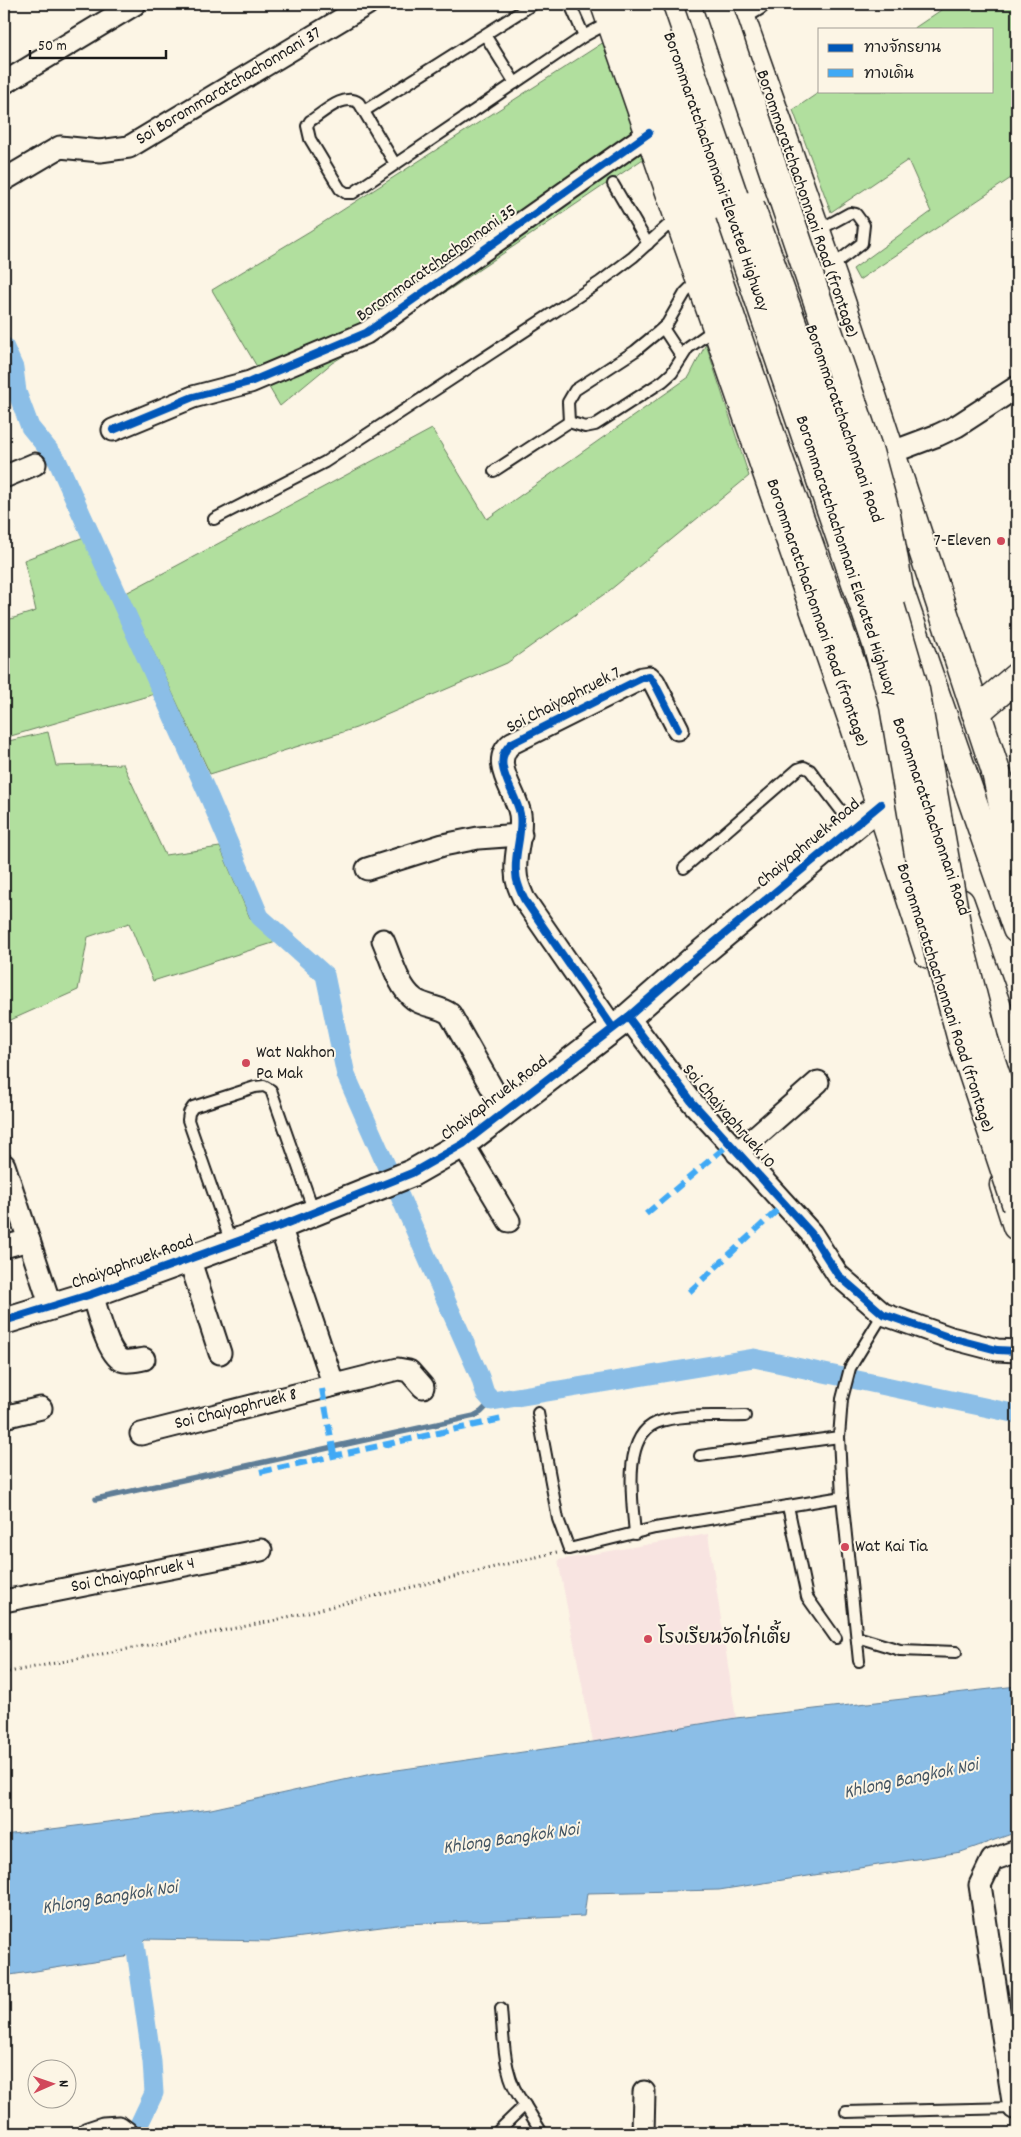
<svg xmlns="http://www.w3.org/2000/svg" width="1021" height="2137" viewBox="0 0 1021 2137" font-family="Dekko,'Playpen Sans Thai',sans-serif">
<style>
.built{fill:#f8e4e1}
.green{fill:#b1df9e;stroke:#667e5d}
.water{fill:#8bbee7;stroke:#5f7d96}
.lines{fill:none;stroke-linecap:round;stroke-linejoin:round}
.stream{stroke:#5f7d96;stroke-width:5.5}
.canal{stroke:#8bbee7;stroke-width:19}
.service-casing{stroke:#1c1c1c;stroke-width:14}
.minor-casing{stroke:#1c1c1c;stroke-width:25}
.tertiary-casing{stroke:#1c1c1c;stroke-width:30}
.secondary-casing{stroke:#1c1c1c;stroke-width:31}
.primary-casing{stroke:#1c1c1c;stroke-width:31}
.path{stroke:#1c1c1c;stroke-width:3;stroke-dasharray:1 4;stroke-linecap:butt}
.service{stroke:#fcf5e5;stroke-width:10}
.minor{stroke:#fcf5e5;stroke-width:21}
.tertiary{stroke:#fcf5e5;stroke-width:26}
.secondary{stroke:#fcf5e5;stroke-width:28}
.primary{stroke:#fcf5e5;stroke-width:28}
.primary-bridge-casing{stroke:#1c1c1c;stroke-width:31;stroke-linecap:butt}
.primary-bridge{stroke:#fcf5e5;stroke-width:28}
.quiet{stroke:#3fa9f5;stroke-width:6;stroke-dasharray:12 6;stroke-linecap:butt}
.cycleway-casing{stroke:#fcf5e5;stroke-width:11}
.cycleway{stroke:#0057b8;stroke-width:8}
.poi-dot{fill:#d1495b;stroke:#fcf5e5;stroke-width:2}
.labels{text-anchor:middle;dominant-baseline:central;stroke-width:4;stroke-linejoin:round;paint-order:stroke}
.street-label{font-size:18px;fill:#1c1c1c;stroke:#fcf5e5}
.poi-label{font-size:18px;fill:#1c1c1c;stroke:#fcf5e5;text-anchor:start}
.water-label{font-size:19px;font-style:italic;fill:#435563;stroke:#fcf5e5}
</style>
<rect width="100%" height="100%" fill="#fcf5e5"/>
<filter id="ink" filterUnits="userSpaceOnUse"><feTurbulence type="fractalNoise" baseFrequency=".02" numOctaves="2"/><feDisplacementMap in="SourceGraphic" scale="10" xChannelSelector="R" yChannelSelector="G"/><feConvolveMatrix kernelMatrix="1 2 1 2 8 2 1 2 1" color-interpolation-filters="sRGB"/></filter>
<g filter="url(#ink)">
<polygon class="built" points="708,1534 736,1718 593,1742 558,1560"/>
<g class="green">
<polygon points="950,4 1017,4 1017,174 859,280 853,269 931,212 908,160 831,212 793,110 821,91 992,91 992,29 913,29"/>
<polygon points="604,42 643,159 452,288 332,363 280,406 212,290 310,231"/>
<polygon points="706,344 749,476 610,590 507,663 356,728 210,774 126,593 432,429 487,519 689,377"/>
<polygon points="84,537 155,694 4,738 4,621 36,611 24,560"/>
<polygon points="48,732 56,766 123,764 165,855 220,847 250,918 276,942 153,981 129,923 88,937 78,990 4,1023 4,742"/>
</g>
<polygon class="water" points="1017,1686 1017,1832 961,1852 719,1890 587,1893 584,1916 405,1924 271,1941 146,1939 125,1957 4,1976 4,1835 211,1809 376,1773 593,1742 736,1718"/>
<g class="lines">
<polyline class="stream" points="96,1499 474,1416 481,1412 492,1401"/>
<g class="canal">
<polyline points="4,346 14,368 17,392 30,427 57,460 210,799 260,917 325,975 346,1075 480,1377 485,1393 492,1401 754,1358 1017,1414"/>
<polyline points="132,1923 152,2062 154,2093 135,2133"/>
</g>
<defs>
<g id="service">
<polyline points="570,4 584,36"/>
<polyline points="485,35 515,83"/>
<polyline points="364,111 533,4"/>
<path d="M395,164l-36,-61c-15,-11 -36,10 -49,18l-3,5 3,13 30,50 6,4h7l231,-157 26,-14"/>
<polyline points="613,184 648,244"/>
<polyline points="817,231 850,213 856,214 864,225 862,243 831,267"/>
<polyline points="663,328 682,357"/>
<polyline points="569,422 568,402 575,390 635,351 658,332 667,324 685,293 698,280"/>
<polyline points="569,422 585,427 595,425 663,381 672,373 688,348 716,328"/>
<polyline points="494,471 569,422"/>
<polyline points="214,519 325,462 600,282 633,257 677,217"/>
<polyline points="684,868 798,769 804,767 810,770 853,826"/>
<polyline points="231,1243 188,1120 189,1113 193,1107 255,1087 264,1086 271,1090 314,1212"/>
<polyline points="538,1413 558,1519 569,1549 655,1528 842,1497"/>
<polyline points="700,1456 839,1437"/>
<polyline points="788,1506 807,1597 836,1638"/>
<path d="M635,1534c-2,-29 -14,-96 21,-111 24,-10 63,-6 89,-7"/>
<polyline points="857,1637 900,1650 956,1652"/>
<polyline points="859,1661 842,1497 839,1437 842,1399 850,1368 883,1314"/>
<path d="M501,2009c3,32 2,70 24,96"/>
<polyline points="846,2112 1014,2108"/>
<polyline points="496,2133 525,2105 542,2133"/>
</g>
<g id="minor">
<polyline points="740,15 758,4"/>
<polyline points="4,83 135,4"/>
<polyline points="4,180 60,147 100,151 129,147 367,4"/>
<polyline points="113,430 193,397 250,382 366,333 649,133"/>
<polyline points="890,453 938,435 957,426 1017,387"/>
<polyline points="4,477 35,464"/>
<polyline points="367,869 443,845 478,838 521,835"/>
<path d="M383,940c8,18 15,47 31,59 11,8 25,7 36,15l56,99"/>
<polyline points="628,1017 692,1102 811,1233 838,1275 883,1314 951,1338 997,1350 1017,1351"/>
<path d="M613,1028l-89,-129c-4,-9 -8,-17 -8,-27 -2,-19 7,-38 4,-58 -4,-23 -32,-52 -8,-71l130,-65 7,-1 5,5 24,47"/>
<polyline points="463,1144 509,1221"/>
<polyline points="737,1153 818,1082"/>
<polyline points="4,1165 51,1307"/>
<polyline points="280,1226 333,1383 331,1386"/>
<polyline points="4,1247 29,1240"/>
<polyline points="189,1258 220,1353"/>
<path d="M92,1294c5,15 16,64 32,67 6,1 14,-1 20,-2"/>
<polyline points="4,1417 41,1408"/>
<polyline points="141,1434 398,1369 409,1371 423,1387"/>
<polyline points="4,1601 261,1550"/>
<polyline points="1017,1851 992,1860 980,1885 1014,2108 1017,2108"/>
<polyline points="88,2133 103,2128 119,2127 127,2133"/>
<polyline points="643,2133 644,2092"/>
</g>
<polyline id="tertiary" points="4,1321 92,1294 280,1226 412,1173 463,1144 628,1017 692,961 881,804"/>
<g id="secondary">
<polyline points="605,4 855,727 929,954"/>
<polyline points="736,4 841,302 1004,796"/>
<polyline points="976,712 1017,677"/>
<polyline points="1004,1185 1017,1226"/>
</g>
<g id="primary">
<polyline points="624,4 784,474 905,816"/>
<polyline points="646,4 729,247"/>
<polyline points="699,4 857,466"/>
<polyline points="894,575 1017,929"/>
<polyline points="996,772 1017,870"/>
<polyline points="960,903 1017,1064"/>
</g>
</defs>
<use href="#service" class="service-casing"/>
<use href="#minor" class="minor-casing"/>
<use href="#tertiary" class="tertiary-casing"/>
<use href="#secondary" class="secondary-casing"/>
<use href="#primary" class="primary-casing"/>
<polyline class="path" points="4,1673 267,1622 557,1552"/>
<use href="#service" class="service"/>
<use href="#minor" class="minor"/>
<use href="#tertiary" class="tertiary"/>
<use href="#secondary" class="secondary"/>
<use href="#primary" class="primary"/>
<defs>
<g id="primary-bridge">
<polyline points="717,4 869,452 886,515 899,589"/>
<polyline points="750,206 860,513 888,598 915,690 960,946 984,1040 1017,1139"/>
<polyline points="730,214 878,647 894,706 919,855 939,954 963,1044 1017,1206"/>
</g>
</defs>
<use href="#primary-bridge" class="primary-bridge-casing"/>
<use href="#primary-bridge" class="primary-bridge"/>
<g class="quiet">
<polyline points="646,1214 729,1144"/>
<polyline points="689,1292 784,1204"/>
<polyline points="322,1389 334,1454"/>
<polyline points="260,1472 502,1419"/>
</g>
<defs>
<g id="cycleway">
<polyline points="113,430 193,397 250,382 366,333 649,133"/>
<polyline points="628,1017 692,1102 811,1233 838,1275 883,1314 951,1338 997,1350 1017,1351"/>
<path d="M613,1028l-89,-129c-4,-9 -8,-17 -8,-27 -2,-19 7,-38 4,-58 -4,-23 -32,-52 -8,-71l130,-65 7,-1 5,5 24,47"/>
<polyline points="4,1321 92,1294 280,1226 412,1173 463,1144 628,1017 692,961 881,804"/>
</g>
</defs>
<use href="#cycleway" class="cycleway-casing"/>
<use href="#cycleway" class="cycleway"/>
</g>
</g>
<g class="poi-dot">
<circle cx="1001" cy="541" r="5"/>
<circle cx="246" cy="1063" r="5"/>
<circle cx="845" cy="1547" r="5"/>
<circle cx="648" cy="1639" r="5"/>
</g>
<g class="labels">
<g class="street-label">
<text transform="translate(229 87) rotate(-31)">Soi Borommaratchachonnani 37</text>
<text transform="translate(715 172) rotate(71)">Borommaratchachonnani Elevated Highway</text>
<text transform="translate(806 204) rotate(71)">Borommaratchachonnani Road (frontage)</text>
<text transform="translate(437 264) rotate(-35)">Borommaratchachonnani 35</text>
<text transform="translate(843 424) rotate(71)">Borommaratchachonnani Road</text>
<text transform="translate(845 556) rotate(72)">Borommaratchachonnani Elevated Highway</text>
<text transform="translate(816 613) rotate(71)">Borommaratchachonnani Road (frontage)</text>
<text transform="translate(564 701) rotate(-27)">Soi Chaiyaphruek 7</text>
<text transform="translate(930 817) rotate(71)">Borommaratchachonnani Road</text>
<text transform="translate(809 844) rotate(-40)">Chaiyaphruek Road</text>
<text transform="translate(944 998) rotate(72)">Borommaratchachonnani Road (frontage)</text>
<text transform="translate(495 1099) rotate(-37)">Chaiyaphruek Road</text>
<text transform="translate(728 1117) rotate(49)">Soi Chaiyaphruek 10</text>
<text transform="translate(133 1263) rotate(-20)">Chaiyaphruek Road</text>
<text transform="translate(236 1410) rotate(-14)">Soi Chaiyaphruek 8</text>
<text transform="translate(133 1576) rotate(-11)">Soi Chaiyaphruek 4</text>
</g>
<g class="poi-label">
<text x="991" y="541" text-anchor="end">7-Eleven</text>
<text x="256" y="1053">Wat Nakhon<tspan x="256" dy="21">Pa Mak</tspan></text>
<text x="855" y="1547">Wat Kai Tia</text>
<text x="658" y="1639">โรงเรียนวัดไก่เตี้ย</text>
</g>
<g class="water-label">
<text transform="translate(911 1780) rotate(-12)">Khlong Bangkok Noi</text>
<text transform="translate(511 1840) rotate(-8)">Khlong Bangkok Noi</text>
<text transform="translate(110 1899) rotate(-9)">Khlong Bangkok Noi</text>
</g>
</g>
<rect width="1021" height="2137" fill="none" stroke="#fcf5e5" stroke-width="20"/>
<rect x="10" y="10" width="1001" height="2117" fill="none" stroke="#1c1c1c" stroke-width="2" filter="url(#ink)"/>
<rect x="818" y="28" width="175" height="65" fill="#fcf5e5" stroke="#a29e95"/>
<rect x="828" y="44" width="25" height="8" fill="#0057b8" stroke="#a29e95"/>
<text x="864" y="52" font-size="15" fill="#1c1c1c">ทางจักรยาน</text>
<rect x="828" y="69" width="25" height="8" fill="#3fa9f5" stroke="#a29e95"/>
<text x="864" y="78" font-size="15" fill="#1c1c1c">ทางเดิน</text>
<g transform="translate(52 2084) rotate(88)"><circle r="24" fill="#fcf5e5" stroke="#a29e95"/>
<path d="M0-4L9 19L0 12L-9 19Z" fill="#d1495b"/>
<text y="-8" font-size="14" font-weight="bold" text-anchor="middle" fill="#1c1c1c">N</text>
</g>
<path d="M30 50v8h136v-8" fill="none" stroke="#1c1c1c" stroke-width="2.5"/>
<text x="38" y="50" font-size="15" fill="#1c1c1c" stroke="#fcf5e5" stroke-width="4" paint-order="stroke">50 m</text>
</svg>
